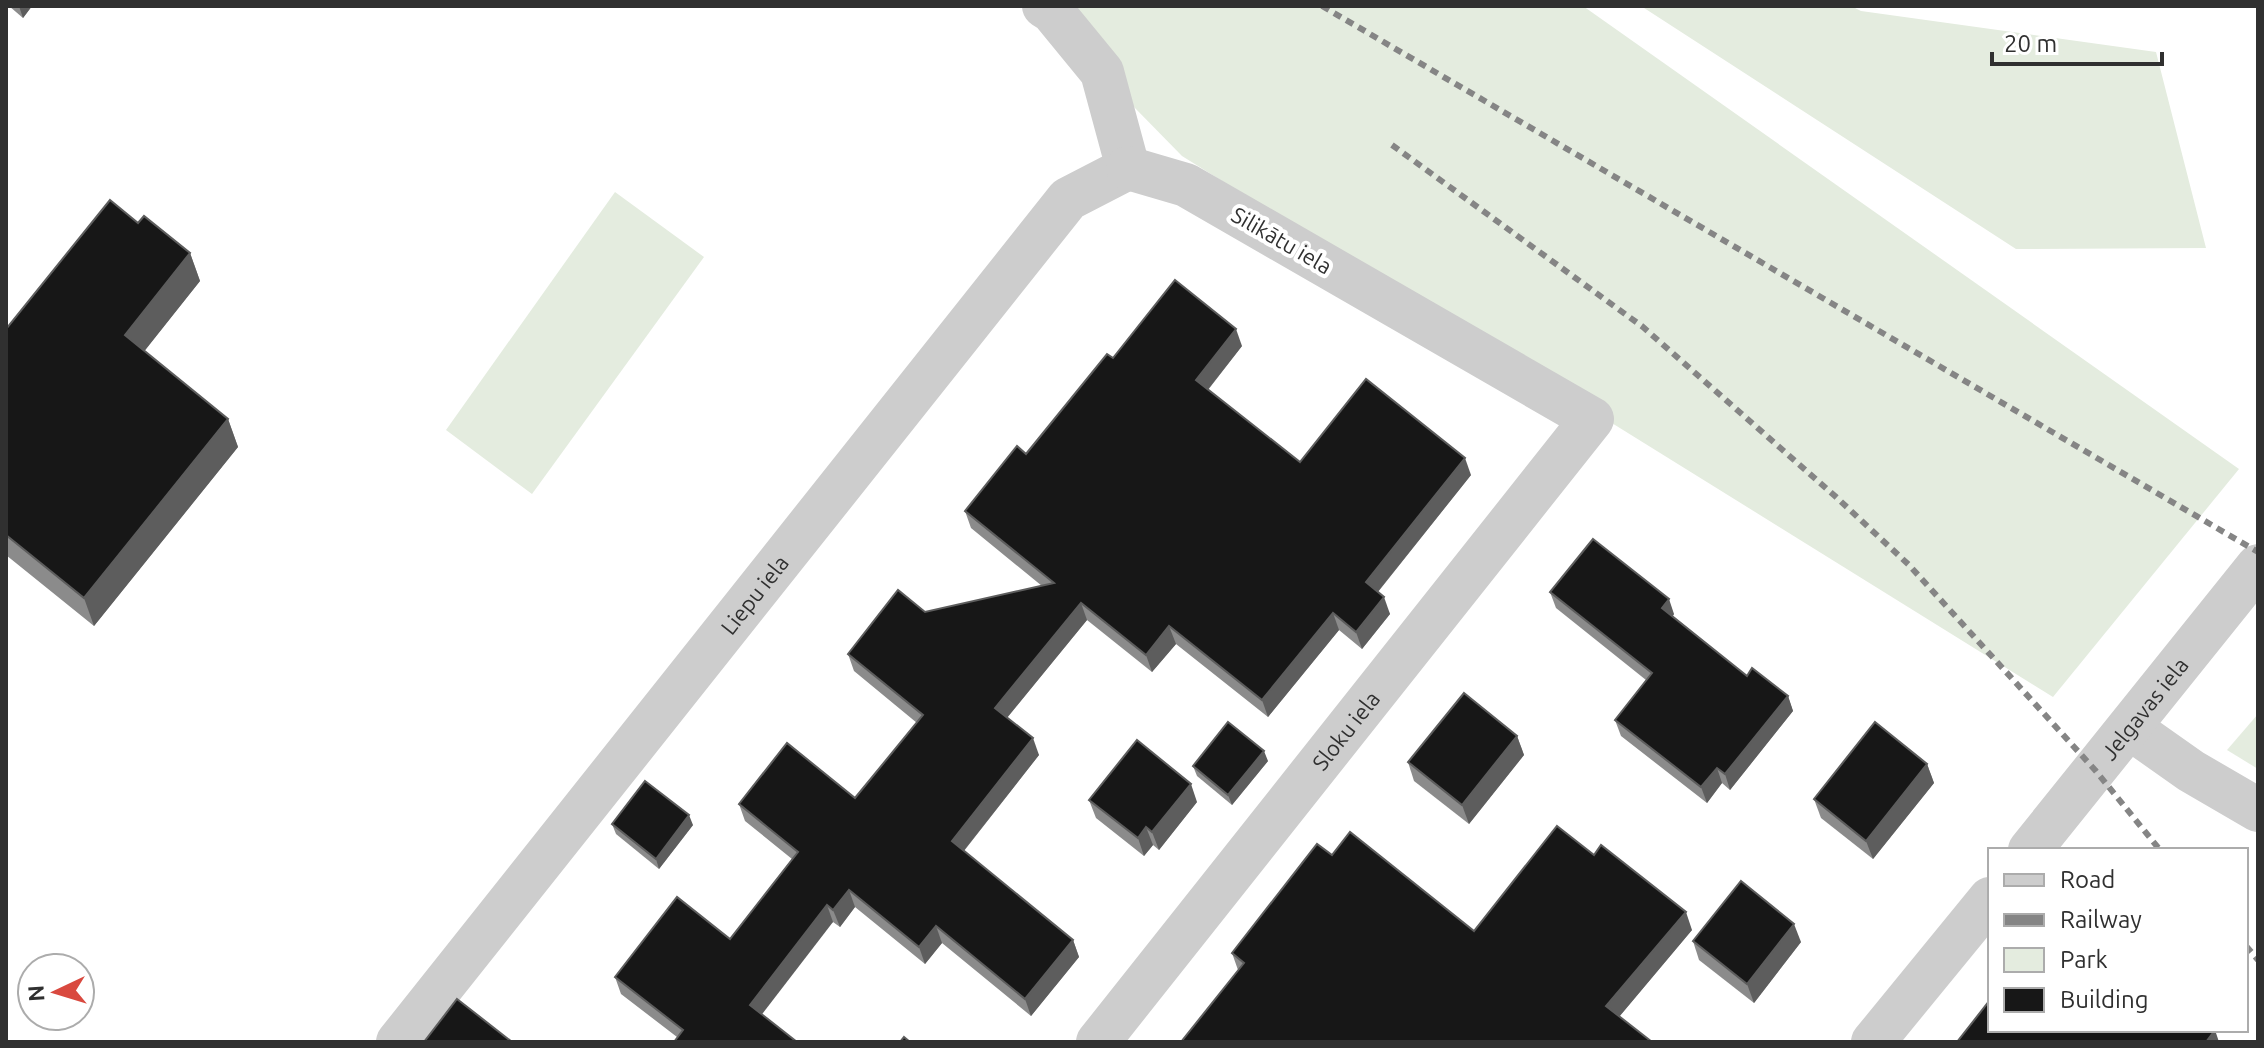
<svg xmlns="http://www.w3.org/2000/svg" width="2264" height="1048" viewBox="0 0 2264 1048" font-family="Ubuntu,sans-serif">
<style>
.green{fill:#e4ecdf}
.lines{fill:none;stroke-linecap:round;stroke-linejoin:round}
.minor{stroke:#cdcdcd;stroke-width:44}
.rail{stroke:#858585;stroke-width:6;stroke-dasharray:8 6;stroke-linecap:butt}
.wall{fill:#8b8b8b}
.shaded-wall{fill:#5d5d5d}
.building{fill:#171717;stroke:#5d5d5d;stroke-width:2}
.labels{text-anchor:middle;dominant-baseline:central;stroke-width:8;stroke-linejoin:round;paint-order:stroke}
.street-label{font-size:22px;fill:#303030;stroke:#fff}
</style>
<rect width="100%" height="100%" fill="#fff"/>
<g class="green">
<polygon points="1071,6 1583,6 2239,469 2053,697 1182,156 1133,106"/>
<polygon points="1641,6 1851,6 1861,11 2156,52 2206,248 2016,249"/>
<polygon points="615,192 704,257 532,494 446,430"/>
<polygon points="2258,714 2258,769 2227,750"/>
</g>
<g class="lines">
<g class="minor">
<polyline points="1044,6 1052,11 1102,72 1128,168"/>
<polyline points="2130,728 2191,771 2258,810"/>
<path id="s1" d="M2030,850l228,-284"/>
<path id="s2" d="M398,1042l670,-843 60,-31"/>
<path id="s3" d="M1098,1042l494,-623 -406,-234 -58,-17"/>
<polyline points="1873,1042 1990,899"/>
</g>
<g class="rail">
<polyline points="1322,6 2258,552"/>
<polyline points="1392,145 1643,327 1835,496 1909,565 2095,770 2160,850"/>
<polyline points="2246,946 2258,960"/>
</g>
</g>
<g class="wall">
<polygon points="9,6 32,6 23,18"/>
<polygon points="138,223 190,253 200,281 144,351 228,419 238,447 94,626 6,555 6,329"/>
<polygon points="1242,346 1208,390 1300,462 1471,475 1378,592 1390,614 1362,649 1339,630 1268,717 1176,644 1152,672 1087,620 1007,718 1039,755 964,851 1073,940 1079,957 1031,1016 942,943 925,964 855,907 840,927 833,922 677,1037 621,994 615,977 730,939 792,859 745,821 739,804 855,798 917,723 854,671 848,654 925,612 1042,586 971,528 965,511 1026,454 1113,358"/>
<polygon points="1550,592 1674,614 1673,616 1747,676 1788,696 1793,711 1730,790 1722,783 1707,803 1621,736 1615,720 1646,680 1556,608"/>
<polygon points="1517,736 1524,755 1469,824 1414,781 1408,762"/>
<polygon points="1268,761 1232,805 1197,776 1193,766"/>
<polygon points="1927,764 1934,783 1873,859 1821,818 1814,799"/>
<polygon points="1089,800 1197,802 1159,850 1153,845 1144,856 1096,818"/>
<polygon points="612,824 693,825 659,869 616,834"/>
<polygon points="1332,855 1474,931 1692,930 1619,1017 1238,970 1232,953"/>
<polygon points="1693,941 1801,942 1754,1003 1699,960"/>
</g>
<g class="shaded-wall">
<polygon points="19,6 32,6 23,18"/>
<polygon points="190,253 200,281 135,363 125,335"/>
<polygon points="1236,329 1242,346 1202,397 1196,380"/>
<polygon points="228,419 238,447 94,626 84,598"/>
<polygon points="1465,458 1471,475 1372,599 1366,582"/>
<polygon points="1384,597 1390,614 1362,649 1356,632"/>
<polygon points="1669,599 1674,614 1667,623 1662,608"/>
<polygon points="1081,603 1087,620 1001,725 995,708"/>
<polygon points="1333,613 1339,630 1268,717 1262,700"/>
<polygon points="1169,626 1176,644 1152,672 1146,655"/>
<polygon points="1788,696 1793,711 1730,790 1725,774"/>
<polygon points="1517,736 1524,755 1469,824 1462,805"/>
<polygon points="1033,738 1039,755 958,858 952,841"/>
<polygon points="1264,751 1268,761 1232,805 1228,795"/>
<polygon points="1927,764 1934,783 1873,859 1866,841"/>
<polygon points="1717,768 1722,783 1707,803 1701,787"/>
<polygon points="1191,784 1197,802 1159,850 1152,832"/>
<polygon points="689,815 693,825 659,869 656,859"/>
<polygon points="1146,827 1153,845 1144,856 1138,838"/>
<polygon points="849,890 855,907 840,927 833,910"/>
<polygon points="827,905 833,922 756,1022 750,1005"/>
<polygon points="1686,912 1692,930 1613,1024 1606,1006"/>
<polygon points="1794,924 1801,942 1754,1003 1747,984"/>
<polygon points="936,926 942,943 925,964 919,947"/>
<polygon points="1073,940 1079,957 1031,1016 1025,999"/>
<polygon points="2215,1030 2219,1042 2206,1042"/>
</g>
<g class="building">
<polygon points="110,200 138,223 144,216 190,253 125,335 228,419 84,598 6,535 6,329"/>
<polygon points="1175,280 1236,329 1196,380 1300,462 1366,379 1465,458 1366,582 1384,597 1356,632 1333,613 1262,700 1169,626 1146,655 1081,603 995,708 1033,738 952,841 1073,940 1025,999 936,926 919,947 849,890 833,910 827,905 750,1005 797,1042 674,1042 683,1030 615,977 677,897 730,939 798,852 739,804 787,743 855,798 923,715 848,654 898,590 925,612 1054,583 965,511 1017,446 1026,454 1107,354 1113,358"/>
<polygon points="1593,539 1669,599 1662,608 1747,676 1752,668 1788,696 1725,774 1717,768 1701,787 1615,720 1652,673 1550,592"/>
<polygon points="1464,693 1517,736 1462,805 1408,762"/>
<polygon points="1228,722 1264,751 1228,795 1193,766"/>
<polygon points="1875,722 1927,764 1866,841 1814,799"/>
<polygon points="1137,740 1191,784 1152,832 1146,827 1138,838 1089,800"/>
<polygon points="645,781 689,815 656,859 612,824"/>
<polygon points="1557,826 1594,855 1601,845 1686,912 1606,1006 1652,1042 1181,1042 1244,963 1232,953 1317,844 1332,855 1350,832 1474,931"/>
<polygon points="1741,881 1794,924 1747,984 1693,941"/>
<polygon points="457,999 512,1042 424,1042"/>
<polygon points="1990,1000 1990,1030 2215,1030 2206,1042 1957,1042"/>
<polygon points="904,1037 910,1042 900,1042"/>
</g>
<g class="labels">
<g class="street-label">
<text transform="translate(1282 240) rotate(30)">Silikātu iela</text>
<text stroke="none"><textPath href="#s2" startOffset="572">Liepu iela</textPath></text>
<text stroke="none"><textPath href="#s1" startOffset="182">Jelgavas iela</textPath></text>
<text stroke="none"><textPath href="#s3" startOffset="398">Sloku iela</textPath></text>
</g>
</g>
<rect width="2264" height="1048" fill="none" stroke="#303030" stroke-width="16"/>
<rect x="1988" y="848" width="260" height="184" fill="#ffffff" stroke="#acacac" stroke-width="2"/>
<rect x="2004" y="874" width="40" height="12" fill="#cdcdcd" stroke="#acacac" stroke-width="2"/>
<text x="2060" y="888" font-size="24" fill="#303030">Road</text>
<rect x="2004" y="914" width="40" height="12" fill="#858585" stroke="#acacac" stroke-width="2"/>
<text x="2060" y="928" font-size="24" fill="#303030">Railway</text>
<rect x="2004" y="948" width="40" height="24" fill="#e4ecdf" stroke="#acacac" stroke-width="2"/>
<text x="2060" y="968" font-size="24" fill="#303030">Park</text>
<rect x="2004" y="988" width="40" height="24" fill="#171717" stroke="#acacac" stroke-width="2"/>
<text x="2060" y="1008" font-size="24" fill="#303030">Building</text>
<g transform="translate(56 992) rotate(266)"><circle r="38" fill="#ffffff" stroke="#acacac" stroke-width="2"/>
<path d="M0-6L14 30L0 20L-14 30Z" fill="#d9493f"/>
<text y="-12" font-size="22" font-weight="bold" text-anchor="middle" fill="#303030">N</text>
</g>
<path d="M1992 52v12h170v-12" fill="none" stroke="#303030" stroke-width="4"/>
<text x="2004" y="52" font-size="24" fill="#303030" stroke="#ffffff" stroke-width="6" paint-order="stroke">20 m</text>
</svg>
